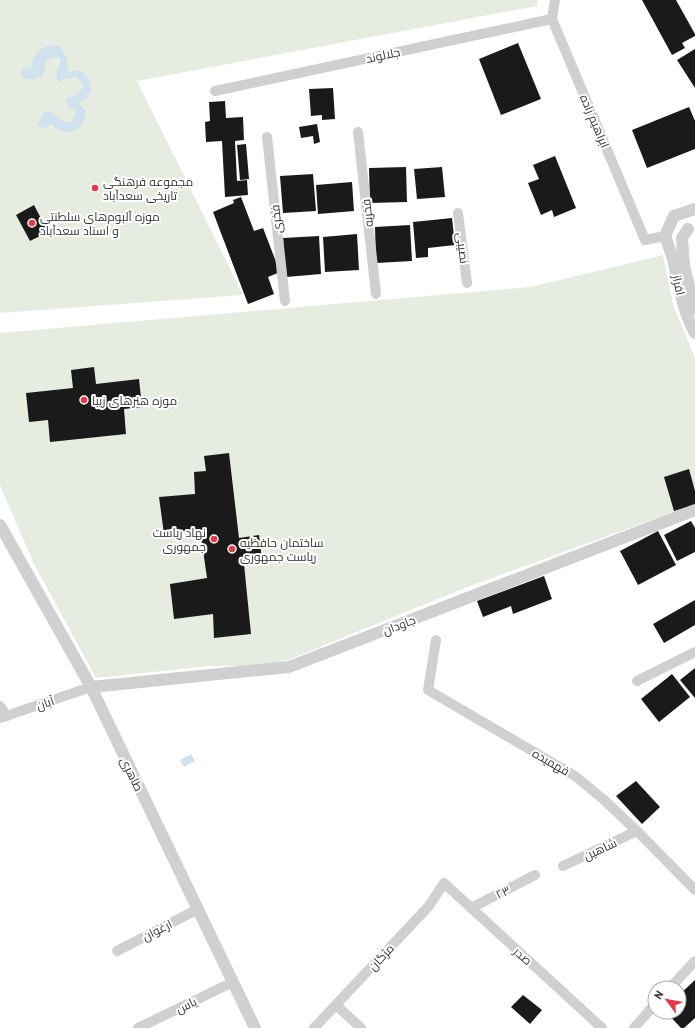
<svg xmlns="http://www.w3.org/2000/svg" width="695" height="1028" viewBox="0 0 695 1028" font-family="'PT Sans',Cairo,sans-serif">
<style>
.green{fill:#e6ecdf}
.water{fill:#cfe2ee}
.building{fill:#1a1a1a}
.lines{fill:none;stroke-linecap:round;stroke-linejoin:round}
.minor{stroke:#d0d0d0;stroke-width:10}
.tertiary{stroke:#d0d0d0;stroke-width:12}
.poi-dot{fill:#e63946;stroke:#fff;stroke-width:1.5}
.labels{text-anchor:middle;dominant-baseline:central;stroke-width:4;stroke-linejoin:round;paint-order:stroke}
.street-label{font-size:12px;fill:#333;stroke:#fff}
.poi-label{font-size:12px;fill:#333;stroke:#fff;text-anchor:start}
</style>
<rect width="100%" height="100%" fill="#fff"/>
<g class="green">
<polygon points="0,0 537,0 537,6 137,81 243,295 0,313"/>
<polygon points="663,255 673,305 695,358 695,502 662,516 470,586 288,660 256,666 211,666 96,678 33,562 0,485 0,333 531,287"/>
</g>
<g class="water">
<path d="M52,45l7,1c7,8 10,14 8,24l3,2c19,-8 31,23 10,30v3c16,6 -6,43 -29,19l-3,3 -6,1 -4,-3 2,-7 5,-6 5,-1 14,11h6l5,-5v-6l-8,-6 -1,-7c8,-1 14,-4 17,-12l-2,-5 -5,-4 -11,2 -5,3c-8,-8 -2,-13 1,-22l-3,-3c-4,0 -9,0 -11,4 -2,2 -1,6 -2,9 -3,10 -15,12 -23,6l-1,-5 3,-3 7,1c1,-3 1,-7 2,-10 3,-9 11,-12 19,-14z"/>
<polygon points="191,754 195,761 184,767 180,760"/>
</g>
<g class="building">
<polygon points="642,0 676,0 695,34 695,36 682,43 685,48 672,55"/>
<polygon points="518,43 541,99 501,115 479,59"/>
<polygon points="695,49 695,88 677,60"/>
<polygon points="333,88 335,119 322,120 322,115 311,116 309,89"/>
<polygon points="225,101 226,118 243,117 244,140 235,141 237,181 247,180 248,195 225,197 222,141 206,142 205,122 210,121 209,102"/>
<polygon points="689,107 695,121 695,149 647,168 632,130"/>
<polygon points="317,124 320,142 314,144 313,136 301,138 299,127"/>
<polygon points="246,144 249,179 240,180 237,145"/>
<polygon points="555,156 576,208 554,217 552,210 541,215 528,183 539,179 533,165"/>
<polygon points="406,167 407,202 370,203 369,168"/>
<polygon points="442,167 445,197 417,199 414,169"/>
<polygon points="313,174 316,211 283,213 280,176"/>
<polygon points="352,182 354,211 318,214 316,185"/>
<polygon points="241,197 254,231 263,228 280,272 268,277 274,294 248,304 213,212 234,203 233,200"/>
<polygon points="34,205 48,232 30,241 16,215"/>
<polygon points="452,218 455,245 428,248 428,257 416,258 413,222"/>
<polygon points="410,225 412,261 376,263 375,227"/>
<polygon points="357,234 359,270 325,272 323,237"/>
<polygon points="319,236 321,274 286,277 283,238"/>
<polygon points="94,367 96,384 139,379 142,407 124,409 126,434 50,442 48,420 29,422 26,393 73,388 71,370"/>
<polygon points="229,453 239,538 259,535 262,560 244,564 251,634 214,638 213,614 174,619 170,584 207,578 200,529 164,534 159,497 195,494 194,472 206,471 204,456"/>
<polygon points="689,469 695,491 695,505 674,511 664,477"/>
<polygon points="691,521 695,528 695,552 677,561 664,535"/>
<polygon points="658,531 676,565 638,585 620,551"/>
<polygon points="544,576 552,599 513,614 511,606 483,617 477,601"/>
<polygon points="695,600 695,625 664,643 653,624"/>
<polygon points="695,668 695,698 680,680"/>
<polygon points="672,674 690,697 659,722 641,699"/>
<polygon points="636,781 660,807 642,824 616,796"/>
<polygon points="695,980 695,1018 684,1028 681,1028 666,1012 679,1012 679,995"/>
<polygon points="523,995 542,1010 530,1024 511,1007"/>
</g>
<g class="lines">
<g class="minor">
<polyline points="555,0 552,19 645,240 665,236"/>
<polyline points="215,91 552,19"/>
<polyline points="358,132 376,294"/>
<polyline points="267,137 285,301"/>
<polyline points="458,213 467,283"/>
<polyline points="436,640 428,690 575,776 603,799 637,831 695,890"/>
<polyline points="637,681 695,652"/>
<polyline points="0,706 7,716"/>
<polyline points="0,718 91,687"/>
<polyline points="563,866 637,831"/>
<polyline points="471,908 535,875"/>
<polyline points="117,951 198,909"/>
<polyline points="670,988 695,961"/>
<polyline points="336,1005 361,1028"/>
<polyline points="138,1028 233,982"/>
<polyline points="314,1028 429,906 444,883 602,1028"/>
<polyline points="634,1028 655,1004"/>
</g>
<g class="tertiary">
<polyline points="688,229 682,238 684,266 695,309"/>
<path d="M665,236c4,11 8,21 10,32 6,24 8,44 20,65"/>
<polyline points="665,236 674,216 695,209"/>
<polyline points="0,525 91,687 255,1028"/>
<polyline points="91,687 289,667 695,510"/>
</g>
</g>
<g class="poi-dot">
<circle cx="95" cy="188" r="4"/>
<circle cx="32" cy="223" r="4"/>
<circle cx="84" cy="400" r="4"/>
<circle cx="214" cy="539" r="4"/>
<circle cx="232" cy="549" r="4"/>
</g>
<g class="labels">
<g class="street-label">
<text transform="translate(383 55) rotate(-12)">جلالوند</text>
<text transform="translate(595 121) rotate(67)">ابراهیم زاده</text>
<text transform="translate(367 213) rotate(-96)">فخریه</text>
<text transform="translate(276 219) rotate(-96)">فخری</text>
<text transform="translate(463 248) rotate(83)">نصیبی</text>
<text transform="translate(679 285) rotate(78)">افراز</text>
<text transform="translate(399 625) rotate(-21)">جاودان</text>
<text transform="translate(45 703) rotate(-19)">آبان</text>
<text transform="translate(551 762) rotate(30)">فهمیده</text>
<text transform="translate(132 774) rotate(64)">طاهری</text>
<text transform="translate(600 849) rotate(-25)">شاهین</text>
<text transform="translate(503 892) rotate(-27)">۲۳</text>
<text transform="translate(157 930) rotate(-27)">ارغوان</text>
<text transform="translate(523 956) rotate(42)">صدر</text>
<text transform="translate(381 957) rotate(-47)">مژگان</text>
<text transform="translate(186 1005) rotate(-26)">یاس</text>
</g>
<g class="poi-label">
<text x="103" y="181">مجموعه فرهنگی<tspan x="103" dy="14">تاریخی سعدآباد</tspan></text>
<text x="40" y="216">موزه آلبوم‌های سلطنتی<tspan x="40" dy="14">و اسناد سعدآباد</tspan></text>
<text x="92" y="400">موزه هنرهای زیبا</text>
<text x="206" y="532" text-anchor="end">نهاد ریاست<tspan x="206" dy="14">جمهوری</tspan></text>
<text x="240" y="542">ساختمان حافظیه<tspan x="240" dy="14">ریاست جمهوری</tspan></text>
</g>
</g>
<g transform="translate(667 1000) rotate(302)"><circle r="19" fill="#ffffff" stroke="#adadad"/>
<path d="M0-3L7 15L0 10L-7 15Z" fill="#e63946"/>
<text y="-6" font-size="11" font-weight="bold" text-anchor="middle" fill="#333333">N</text>
</g>
</svg>
